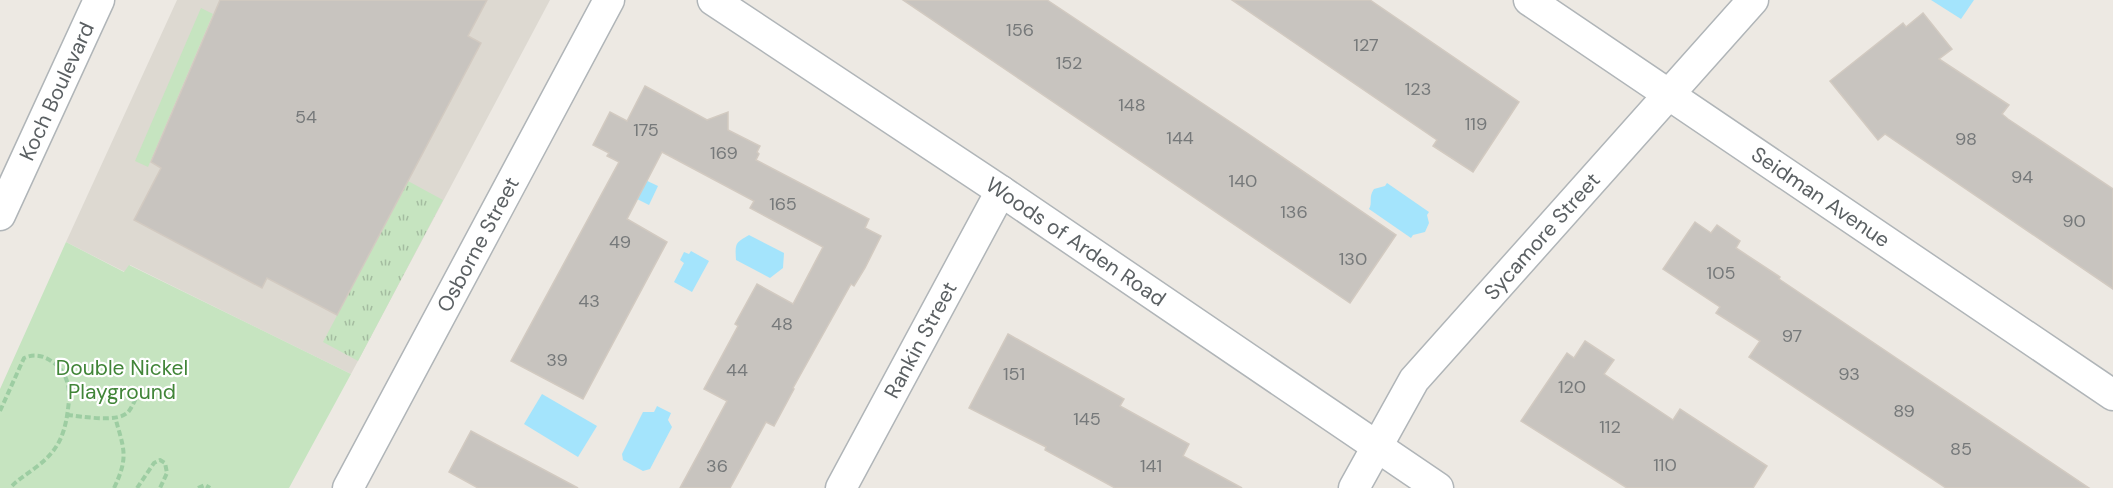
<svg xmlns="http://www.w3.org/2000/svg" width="2113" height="488" viewBox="0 0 2113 488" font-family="'DM Sans',sans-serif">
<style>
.education{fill:#ddd9d1}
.grass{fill:url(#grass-tufts)}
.green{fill:#c6e4c0}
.water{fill:#a4e4fc}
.building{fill:#c8c4bf;stroke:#d2cac1;stroke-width:1.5}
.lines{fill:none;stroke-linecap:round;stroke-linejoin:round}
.minor-casing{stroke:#b0b5b8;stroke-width:33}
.path{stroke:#9dcda2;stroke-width:4;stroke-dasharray:6 3;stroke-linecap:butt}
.minor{stroke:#fff;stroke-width:30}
.labels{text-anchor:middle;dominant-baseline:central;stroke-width:4.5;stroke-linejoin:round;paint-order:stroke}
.number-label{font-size:18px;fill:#76797a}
.street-label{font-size:21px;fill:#5b6063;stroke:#fff}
.park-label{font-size:21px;fill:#418538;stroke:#fff}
</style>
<defs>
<pattern id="grass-tufts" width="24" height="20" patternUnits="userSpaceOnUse" patternTransform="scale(1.5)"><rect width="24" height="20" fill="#c6e4c0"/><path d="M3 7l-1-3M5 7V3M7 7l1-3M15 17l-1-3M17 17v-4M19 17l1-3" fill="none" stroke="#a4bca0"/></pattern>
</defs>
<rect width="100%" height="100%" fill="#ede9e3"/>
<polygon class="education" points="177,0 550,0 351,374 130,265 125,272 66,242"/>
<polygon class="grass" points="408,181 443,200 358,361 323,342"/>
<g class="green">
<polygon points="201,8 213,14 148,167 135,161"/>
<polygon points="66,242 124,272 129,265 351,374 289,488 0,488 0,389"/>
</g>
<g class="water">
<polygon points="1931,0 1974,0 1961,19"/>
<polygon points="622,169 658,186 649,205 613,187"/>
<path d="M1387,183l42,29 -2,3 2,8 -4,9 -12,3 -2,3 -42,-29c4,-6 -1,-12 5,-20l11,-3z"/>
<path d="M749,235l35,18 -1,15 -13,10 -34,-18c-1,-17 -1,-17 13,-25z"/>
<polygon points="691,251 709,261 692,292 674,282 684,263 680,260 684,252 689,254"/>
<polygon points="542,394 597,426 578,457 524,424"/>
<polygon points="657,406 671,413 668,420 672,427 650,469 643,471 623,460 622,454 643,412 654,412"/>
</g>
<g class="building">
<polygon points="220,0 487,0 468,36 481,43 337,315 267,278 262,288 134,220 161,168 151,162"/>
<polygon points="903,0 1047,0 1247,133 1396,235 1350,303"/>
<polygon points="1232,0 1370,0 1519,102 1473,172 1433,146 1437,140"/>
<polygon points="1923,13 1952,49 1939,59 2009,105 2002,114 2008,119 2113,189 2113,289 1885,134 1878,140 1830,81 1903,23 1906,27"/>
<polygon points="645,86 707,120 728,112 728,130 760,146 757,152 759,154 756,160 869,219 865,228 881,236 865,268 854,286 851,284 793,388 794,389 774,426 766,422 730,488 680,488 727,401 704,389 738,326 735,324 757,284 793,304 823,247 750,208 754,201 662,152 627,219 667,242 583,399 511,361 619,162 607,156 609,153 593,145 610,112 627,121"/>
<polygon points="1695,222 1711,233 1717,225 1740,241 1736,248 1780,277 1779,279 2089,488 1946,488 1749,357 1760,341 1716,313 1720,307 1663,269"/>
<polygon points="1008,334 1124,399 1120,406 1189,444 1183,456 1242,488 1115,488 1045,450 1046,447 969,408"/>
<polygon points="1585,341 1614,360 1604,374 1673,420 1680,409 1767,466 1753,488 1627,488 1521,421 1567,353 1574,358"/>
<polygon points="471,431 578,488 478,488 449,472"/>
</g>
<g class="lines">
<defs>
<g id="minor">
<path id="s1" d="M713,0l288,191 437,297"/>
<path id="s2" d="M1529,0l584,395"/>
<path id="s3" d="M0,215l99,-215"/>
<path id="s4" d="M348,488l261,-488"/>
<path id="s5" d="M841,488l160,-297"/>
<path id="s6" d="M1354,488l60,-108 339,-380"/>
</g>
</defs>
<use href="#minor" class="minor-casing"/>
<g class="path">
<path d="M0,411l24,-53c11,-5 21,-2 30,5 12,9 16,23 15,37 -3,31 -8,49 -34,68 -9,7 -18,12 -25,20"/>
<path d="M67,415c15,1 52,9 62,-4 3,-4 5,-9 7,-13"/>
<path d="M114,488c15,-31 10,-39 1,-71"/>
<polyline points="137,488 154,463 160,460 165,463 167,473 160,488"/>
<polyline points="198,488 205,485 210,488"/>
</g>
<use href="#minor" class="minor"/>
</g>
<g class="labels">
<g class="number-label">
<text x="1020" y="30">156</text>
<text x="1366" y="45">127</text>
<text x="1069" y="63">152</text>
<text x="1418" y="89">123</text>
<text x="1132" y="105">148</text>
<text x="306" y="117">54</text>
<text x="1476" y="124">119</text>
<text x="646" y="130">175</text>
<text x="1180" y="138">144</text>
<text x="1966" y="139">98</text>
<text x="724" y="153">169</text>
<text x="2022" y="177">94</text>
<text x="1243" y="181">140</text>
<text x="783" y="204">165</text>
<text x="1294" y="212">136</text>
<text x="2074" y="221">90</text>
<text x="620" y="242">49</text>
<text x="1353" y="259">130</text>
<text x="1721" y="273">105</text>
<text x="589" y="301">43</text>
<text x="782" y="324">48</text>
<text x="1792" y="336">97</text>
<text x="557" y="360">39</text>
<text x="737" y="370">44</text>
<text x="1014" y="374">151</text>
<text x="1849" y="374">93</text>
<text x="1572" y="387">120</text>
<text x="1904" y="411">89</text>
<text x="1087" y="419">145</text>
<text x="1610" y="427">112</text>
<text x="1961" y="449">85</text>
<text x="1665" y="465">110</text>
<text x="717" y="466">36</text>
<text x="1151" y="466">141</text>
</g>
<g class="street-label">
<text stroke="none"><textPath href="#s3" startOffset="136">Koch Boulevard</textPath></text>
<text stroke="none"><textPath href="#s2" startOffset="352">Seidman Avenue</textPath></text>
<text stroke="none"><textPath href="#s6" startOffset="316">Sycamore Street</textPath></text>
<text stroke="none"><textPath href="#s1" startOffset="436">Woods of Arden Road</textPath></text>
<text stroke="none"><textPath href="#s4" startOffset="276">Osborne Street</textPath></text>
<text stroke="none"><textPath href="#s5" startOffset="168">Rankin Street</textPath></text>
</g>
<g class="park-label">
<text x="122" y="368">Double Nickel<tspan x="122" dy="24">Playground</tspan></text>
</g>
</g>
</svg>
